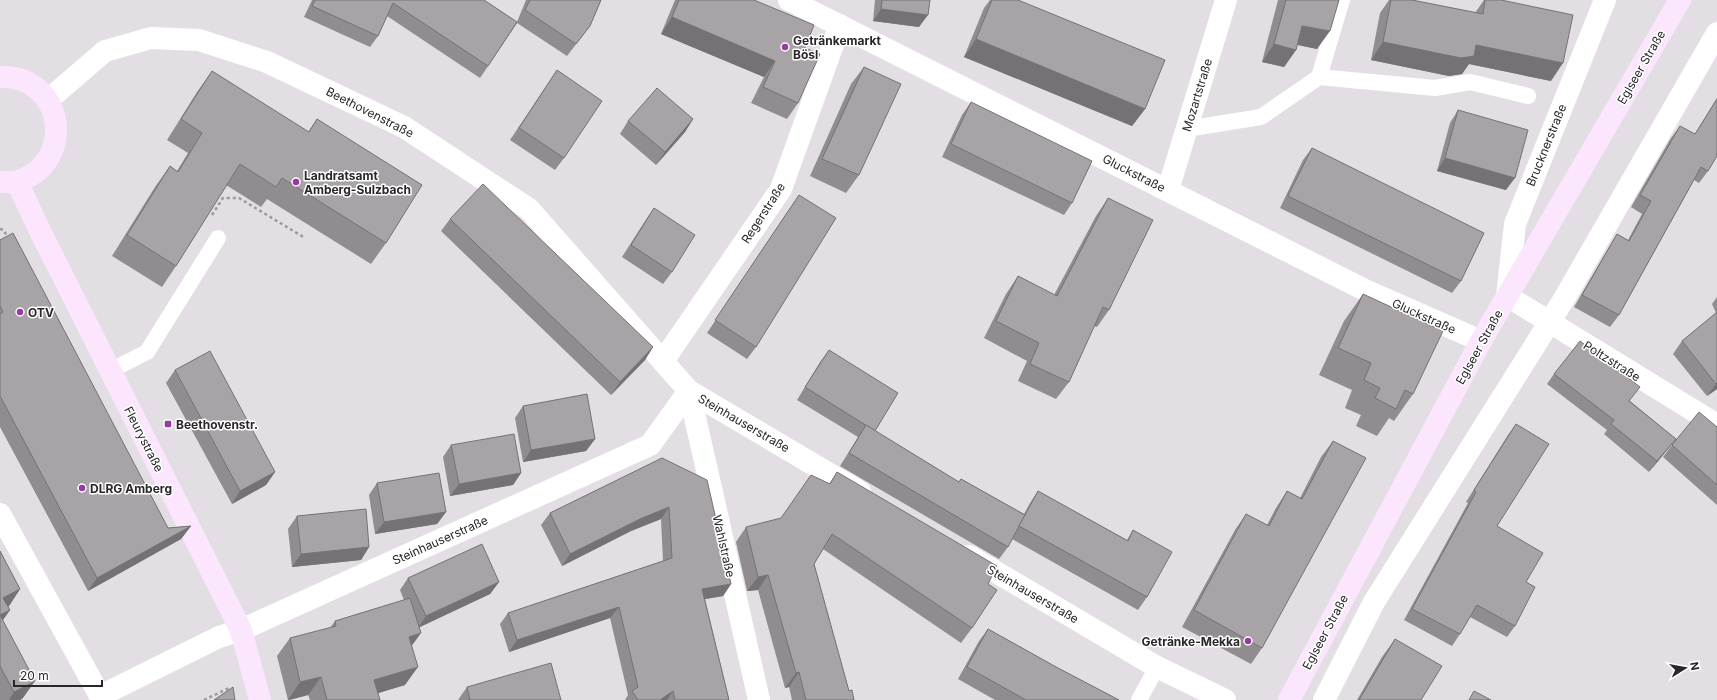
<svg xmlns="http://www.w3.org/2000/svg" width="1717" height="700" viewBox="0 0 1717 700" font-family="Inter,sans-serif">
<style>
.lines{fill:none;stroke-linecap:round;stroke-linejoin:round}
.path{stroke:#9c989c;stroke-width:2.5;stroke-dasharray:3 3;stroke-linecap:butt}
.lane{stroke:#fff;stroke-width:16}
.street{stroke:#fff;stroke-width:22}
.secondary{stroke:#fbe6fe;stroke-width:22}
.wall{fill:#908c90}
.shaded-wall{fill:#757275}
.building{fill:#a7a3a7;stroke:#757275}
.poi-dot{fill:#983aa3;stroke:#fff;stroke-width:1.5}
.labels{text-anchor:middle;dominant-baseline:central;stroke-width:3;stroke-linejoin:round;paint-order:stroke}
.poi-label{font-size:12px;font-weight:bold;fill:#292729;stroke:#fff;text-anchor:start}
.street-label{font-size:12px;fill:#292729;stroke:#fff}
</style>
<rect width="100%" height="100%" fill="#e3dee3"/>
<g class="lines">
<g class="path">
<polyline points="212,215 223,198 239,198 305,238"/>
<polyline points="0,229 4,230 8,239"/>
<polyline points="204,700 229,688"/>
</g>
<g class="lane">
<polyline points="1319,77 1435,88 1470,82 1528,96"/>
<polyline points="1186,129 1261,117 1319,77 1342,0"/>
<polyline points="110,371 147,352 218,238"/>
<polyline points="1139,700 1157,667"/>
</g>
<g class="street">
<polyline points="789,0 1365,290 1481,341"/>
<polyline points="1605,0 1515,224 1507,296 1717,425"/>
<polyline points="48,100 105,51 151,38 199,40 267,62 404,127 529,209 689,391 860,492"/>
<polyline points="1168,190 1226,0"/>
<polyline points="663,361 781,189 840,25"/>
<polyline points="689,391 759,700"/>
<polyline points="0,514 100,696 219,637 241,630 650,445 689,391"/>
<polyline points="969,556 1157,667 1225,700"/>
<polyline points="1324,700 1374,602 1564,299 1717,33"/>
</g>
<g class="secondary">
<path d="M0,77c63,-3 78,85 18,104 -5,2 -12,1 -18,1"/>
<polyline points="17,182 41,233 241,630 260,700"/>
<polyline points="1289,700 1481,341 1680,0"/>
</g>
</g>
<g class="wall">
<polygon points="312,0 484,0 517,22 526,0 601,0 590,26 567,56 517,23 480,78 387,16 378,36 370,47 304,17"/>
<polygon points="675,0 754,0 805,48 798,103 787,119 751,103 764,77 661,34"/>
<polygon points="875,0 930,0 919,27 873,21"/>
<polygon points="990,0 1018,0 1145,109 1132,126 964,57 984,8"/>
<polygon points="1278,0 1339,0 1317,49 1297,45 1296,50 1284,67 1262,62"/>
<polygon points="1389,0 1412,0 1475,13 1484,0 1501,0 1551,81 1469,64 1462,74 1449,76 1371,60 1380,13"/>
<polygon points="864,67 859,175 846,193 810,176 851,84"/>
<polygon points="557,70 564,158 555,170 510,140"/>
<polygon points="212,71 308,132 317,119 386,243 371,264 267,199 261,207 226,185 176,266 162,287 112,256 155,187 170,166 177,171 188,153 167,140 197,92"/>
<polygon points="1717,98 1717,156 1708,171 1699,183 1694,180 1619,315 1610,327 1574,307 1609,247 1617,234 1628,240 1642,214 1631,207 1671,138 1680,126 1695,134"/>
<polygon points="971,102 1072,203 1064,215 942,157 962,115"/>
<polygon points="1458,110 1506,190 1437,171 1450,123"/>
<polygon points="693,119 685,132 656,165 620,134 628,121"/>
<polygon points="1312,148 1461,281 1452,293 1280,208 1303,160"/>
<polygon points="799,195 756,347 747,359 707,333"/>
<polygon points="1108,198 1109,310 1097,327 1094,326 1069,382 1056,399 1018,381 1027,361 984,338 1006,294 1018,276 1054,295 1096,216"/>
<polygon points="654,208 672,272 663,284 622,257 645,221"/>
<polygon points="450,219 653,347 645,360 611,395 441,231"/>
<polygon points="0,240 168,528 191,526 181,539 88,591 0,427"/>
<polygon points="1363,294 1413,394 1394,421 1389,418 1377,436 1356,426 1361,415 1345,408 1352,390 1319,375 1344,321"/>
<polygon points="1717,297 1717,389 1707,396 1673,354 1682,341 1716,313 1712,304"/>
<polygon points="829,350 875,431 959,482 961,479 1024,514 1030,503 1038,491 1127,540 1133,530 1147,597 1138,610 1012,539 1008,547 999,559 840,466 858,437 797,400 820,362"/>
<polygon points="175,370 275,472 266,485 232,504 166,383"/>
<polygon points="1554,374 1630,401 1676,439 1668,449 1649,472 1604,434 1607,430 1547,384"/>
<polygon points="523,406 595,439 586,451 523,462 515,418"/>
<polygon points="1516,424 1497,526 1526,582 1515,626 1507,637 1470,617 1460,634 1452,646 1404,620 1468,503 1466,502 1508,435"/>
<polygon points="1717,427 1717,505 1663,457 1672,445"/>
<polygon points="1333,441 1262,648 1251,664 1182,627 1235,530 1246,514 1267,525 1276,508 1287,491 1300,498 1321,457"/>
<polygon points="451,445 521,473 513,485 450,496 443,457"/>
<polygon points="662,458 731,584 723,596 705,599 729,700 625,700 628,695 610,618 509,652 500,624 508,613 663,561 661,519 631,531 562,566 541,525 550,513"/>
<polygon points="837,472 988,584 972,628 961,643 823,549 814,564 849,691 854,700 792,700 789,687 785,688 758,590 747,591 736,542 746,527 781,518 829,484"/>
<polygon points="377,483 446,512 437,524 375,534 369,495"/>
<polygon points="297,516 369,547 361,560 292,567 288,529"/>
<polygon points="0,551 20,589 9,606 7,606 10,610 3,620 23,698 20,700 0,700"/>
<polygon points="408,578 499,582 490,594 419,627 411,646 405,685 378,693 380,700 310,700 308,695 290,700 288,700 277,656 290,638 330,628 335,621 404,600 400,590"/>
<polygon points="988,629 1058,668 1119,700 995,700 958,679 979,641"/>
<polygon points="1395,639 1421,700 1357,700 1382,657"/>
<polygon points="467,687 561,700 458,700"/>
</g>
<g class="shaded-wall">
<polygon points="881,9 928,15 919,27 873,21"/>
<polygon points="672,17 775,61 764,77 661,34"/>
<polygon points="1302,26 1330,31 1317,49 1290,43"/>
<polygon points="976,39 1145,109 1132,126 964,57"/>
<polygon points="1383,42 1476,45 1563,63 1551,81 1469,64 1462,74 1449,76 1371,60"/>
<polygon points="1274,44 1296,50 1284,67 1262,62"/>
<polygon points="693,119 685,132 656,165 665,152"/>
<polygon points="1445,158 1515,178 1506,190 1437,171"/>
<polygon points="653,347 645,360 611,395 620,382"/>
<polygon points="1717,383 1717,389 1707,396 1716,384"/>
<polygon points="595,439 586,451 523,462 531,450"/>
<polygon points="1676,439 1668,449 1649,472 1657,461"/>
<polygon points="275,472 266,485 232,504 240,491"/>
<polygon points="521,473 513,485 450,496 459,484"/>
<polygon points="669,507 661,519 631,531 562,566 570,554 640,519"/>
<polygon points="446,512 437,524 375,534 384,522"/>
<polygon points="191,526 181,539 88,591 97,578"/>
<polygon points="369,547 361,560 292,567 301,554"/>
<polygon points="768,575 758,590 747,591 758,577"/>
<polygon points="499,582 490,594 418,628 426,616"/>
<polygon points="731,584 723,596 694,601 702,589"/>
<polygon points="20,589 9,606 0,610 3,598"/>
<polygon points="619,607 610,618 509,652 517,640"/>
<polygon points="10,610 0,624 0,615"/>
<polygon points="421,633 408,651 409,637"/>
<polygon points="418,667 405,685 362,698 374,680"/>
<polygon points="799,672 789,687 785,688 796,673"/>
<polygon points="321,677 308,695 288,700 300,682"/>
<polygon points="35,681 23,698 20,700 9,700 14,692"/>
<polygon points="673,691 667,700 660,700"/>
</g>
<g class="building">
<polygon points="315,0 484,0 517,22 488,66 393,3 378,36 312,6"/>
<polygon points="530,0 601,0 590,26 576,44 525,10"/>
<polygon points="679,0 754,0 814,25 805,48 820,54 798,103 763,87 775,61 672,17"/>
<polygon points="882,0 930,0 928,15 881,9"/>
<polygon points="992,0 1018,0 1165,60 1145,109 976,39"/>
<polygon points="1286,0 1339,0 1330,31 1302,26 1296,50 1274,44"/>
<polygon points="1391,0 1412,0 1483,14 1485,0 1501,0 1573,15 1563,63 1476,45 1474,56 1461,58 1383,42"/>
<polygon points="864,67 901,84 859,175 822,159"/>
<polygon points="557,70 602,101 564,158 519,128"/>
<polygon points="212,71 309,132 317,119 422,185 386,243 282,178 276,187 240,164 176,266 127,235 170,166 178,172 202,133 181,119"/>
<polygon points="657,88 693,119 665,152 628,121"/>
<polygon points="1717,99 1717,156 1708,171 1701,167 1619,315 1582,295 1617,234 1629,241 1651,201 1640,195 1680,126 1695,134"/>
<polygon points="971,102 1092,161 1072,203 951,144"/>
<polygon points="1458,110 1528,130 1515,178 1445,158"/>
<polygon points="1312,148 1484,233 1461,281 1288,196"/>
<polygon points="483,184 653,347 620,382 450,219"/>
<polygon points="799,195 836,218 756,347 715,320"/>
<polygon points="1108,198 1153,220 1109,310 1103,307 1069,382 1030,364 1039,343 996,321 1018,276 1057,296"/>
<polygon points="654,208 695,235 672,272 631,245"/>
<polygon points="13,233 168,528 191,526 97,578 0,396 0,314 3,312 0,306 0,240"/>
<polygon points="1363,294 1443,331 1413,394 1405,390 1396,409 1375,398 1380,388 1364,380 1371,363 1338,348"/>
<polygon points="1717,312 1717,383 1716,384 1682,341"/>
<polygon points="1580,341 1640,387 1629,401 1676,439 1657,461 1611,424 1614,420 1554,374"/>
<polygon points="829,350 898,393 875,431 805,387"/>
<polygon points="210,351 275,472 240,491 175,370"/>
<polygon points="587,394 595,439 531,450 523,406"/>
<polygon points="1699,412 1717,427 1717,485 1672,445"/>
<polygon points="1516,424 1549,444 1497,526 1543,553 1526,582 1535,587 1515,626 1477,605 1460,634 1412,609 1476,492 1474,490"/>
<polygon points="866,425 959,482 961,479 1025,515 1008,547 849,453"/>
<polygon points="514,434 521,473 459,484 451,445"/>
<polygon points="1333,441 1366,458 1262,648 1194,610 1246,514 1269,526 1287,491 1302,499"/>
<polygon points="662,458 707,480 731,584 702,589 729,700 675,700 673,691 660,700 638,700 632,691 638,687 619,607 517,640 508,613 672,558 669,507 640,519 570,554 550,513"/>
<polygon points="837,472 997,566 988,584 997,590 972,628 832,534 814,564 849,691 852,690 854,700 806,700 799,672 796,673 768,575 758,577 746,527 781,518 811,475 830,484"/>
<polygon points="439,473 446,512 384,522 377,483"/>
<polygon points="1038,491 1128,541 1133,530 1172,552 1147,597 1019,526"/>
<polygon points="366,509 369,547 301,554 297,516"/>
<polygon points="482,544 499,582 426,616 408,578"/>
<polygon points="0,551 20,589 3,598 10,610 0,615"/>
<polygon points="410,598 421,633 409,637 418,667 374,680 380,700 327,700 321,677 300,682 290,638 336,626 335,621"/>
<polygon points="0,615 35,681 14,692 0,666"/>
<polygon points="988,629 1058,668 1119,700 1026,700 967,667"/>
<polygon points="1395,639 1442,666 1421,700 1359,700"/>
<polygon points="551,663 561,700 468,700 470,700 467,687"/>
<polygon points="233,687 235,700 214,700"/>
<polygon points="1474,691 1491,700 1469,700"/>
</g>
<g class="poi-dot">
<circle cx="785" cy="47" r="4"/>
<circle cx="296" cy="182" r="4"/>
<circle cx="20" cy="312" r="4"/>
<rect x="164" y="420" width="8" height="8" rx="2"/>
<circle cx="82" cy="488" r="4"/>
<circle cx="1248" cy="641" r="4"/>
</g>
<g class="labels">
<g class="poi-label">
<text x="793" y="40">Getränkemarkt<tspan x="793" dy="14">Bösl</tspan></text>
<text x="304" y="175">Landratsamt<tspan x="304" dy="14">Amberg-Sulzbach</tspan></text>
<text x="28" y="312">OTV</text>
<text x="176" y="424">Beethovenstr.</text>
<text x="90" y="488">DLRG Amberg</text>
<text x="1240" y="641" text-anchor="end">Getränke-Mekka</text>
</g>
<g class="street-label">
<text transform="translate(1641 67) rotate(-60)">Eglseer Straße</text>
<text transform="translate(1197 95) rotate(-73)">Mozartstraße</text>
<text transform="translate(370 112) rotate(27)">Beethovenstraße</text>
<text transform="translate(1546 145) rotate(-68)">Brucknerstraße</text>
<text transform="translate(1134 173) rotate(27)">Gluckstraße</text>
<text transform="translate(763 213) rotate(-57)">Regerstraße</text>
<text transform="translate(1424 316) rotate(24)">Gluckstraße</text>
<text transform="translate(1479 347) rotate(-61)">Eglseer Straße</text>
<text transform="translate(1612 361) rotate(32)">Poltzstraße</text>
<text transform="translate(744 423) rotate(30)">Steinhauserstraße</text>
<text transform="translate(144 439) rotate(63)">Fleurystraße</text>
<text transform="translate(440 540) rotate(-24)">Steinhauserstraße</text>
<text transform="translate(724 546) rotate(77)">Wahlstraße</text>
<text transform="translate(1033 594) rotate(30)">Steinhauserstraße</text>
<text transform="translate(1325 632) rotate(-62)">Eglseer Straße</text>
</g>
</g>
<g transform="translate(1685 668) rotate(79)" stroke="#ffffff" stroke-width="3" paint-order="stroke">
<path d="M0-3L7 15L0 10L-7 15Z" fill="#292729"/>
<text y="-6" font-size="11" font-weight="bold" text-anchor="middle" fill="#292729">N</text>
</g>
<path d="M14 680v6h88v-6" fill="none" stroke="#292729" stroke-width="2"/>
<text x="20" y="680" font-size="12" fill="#292729" stroke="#ffffff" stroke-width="3" paint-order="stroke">20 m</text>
</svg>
